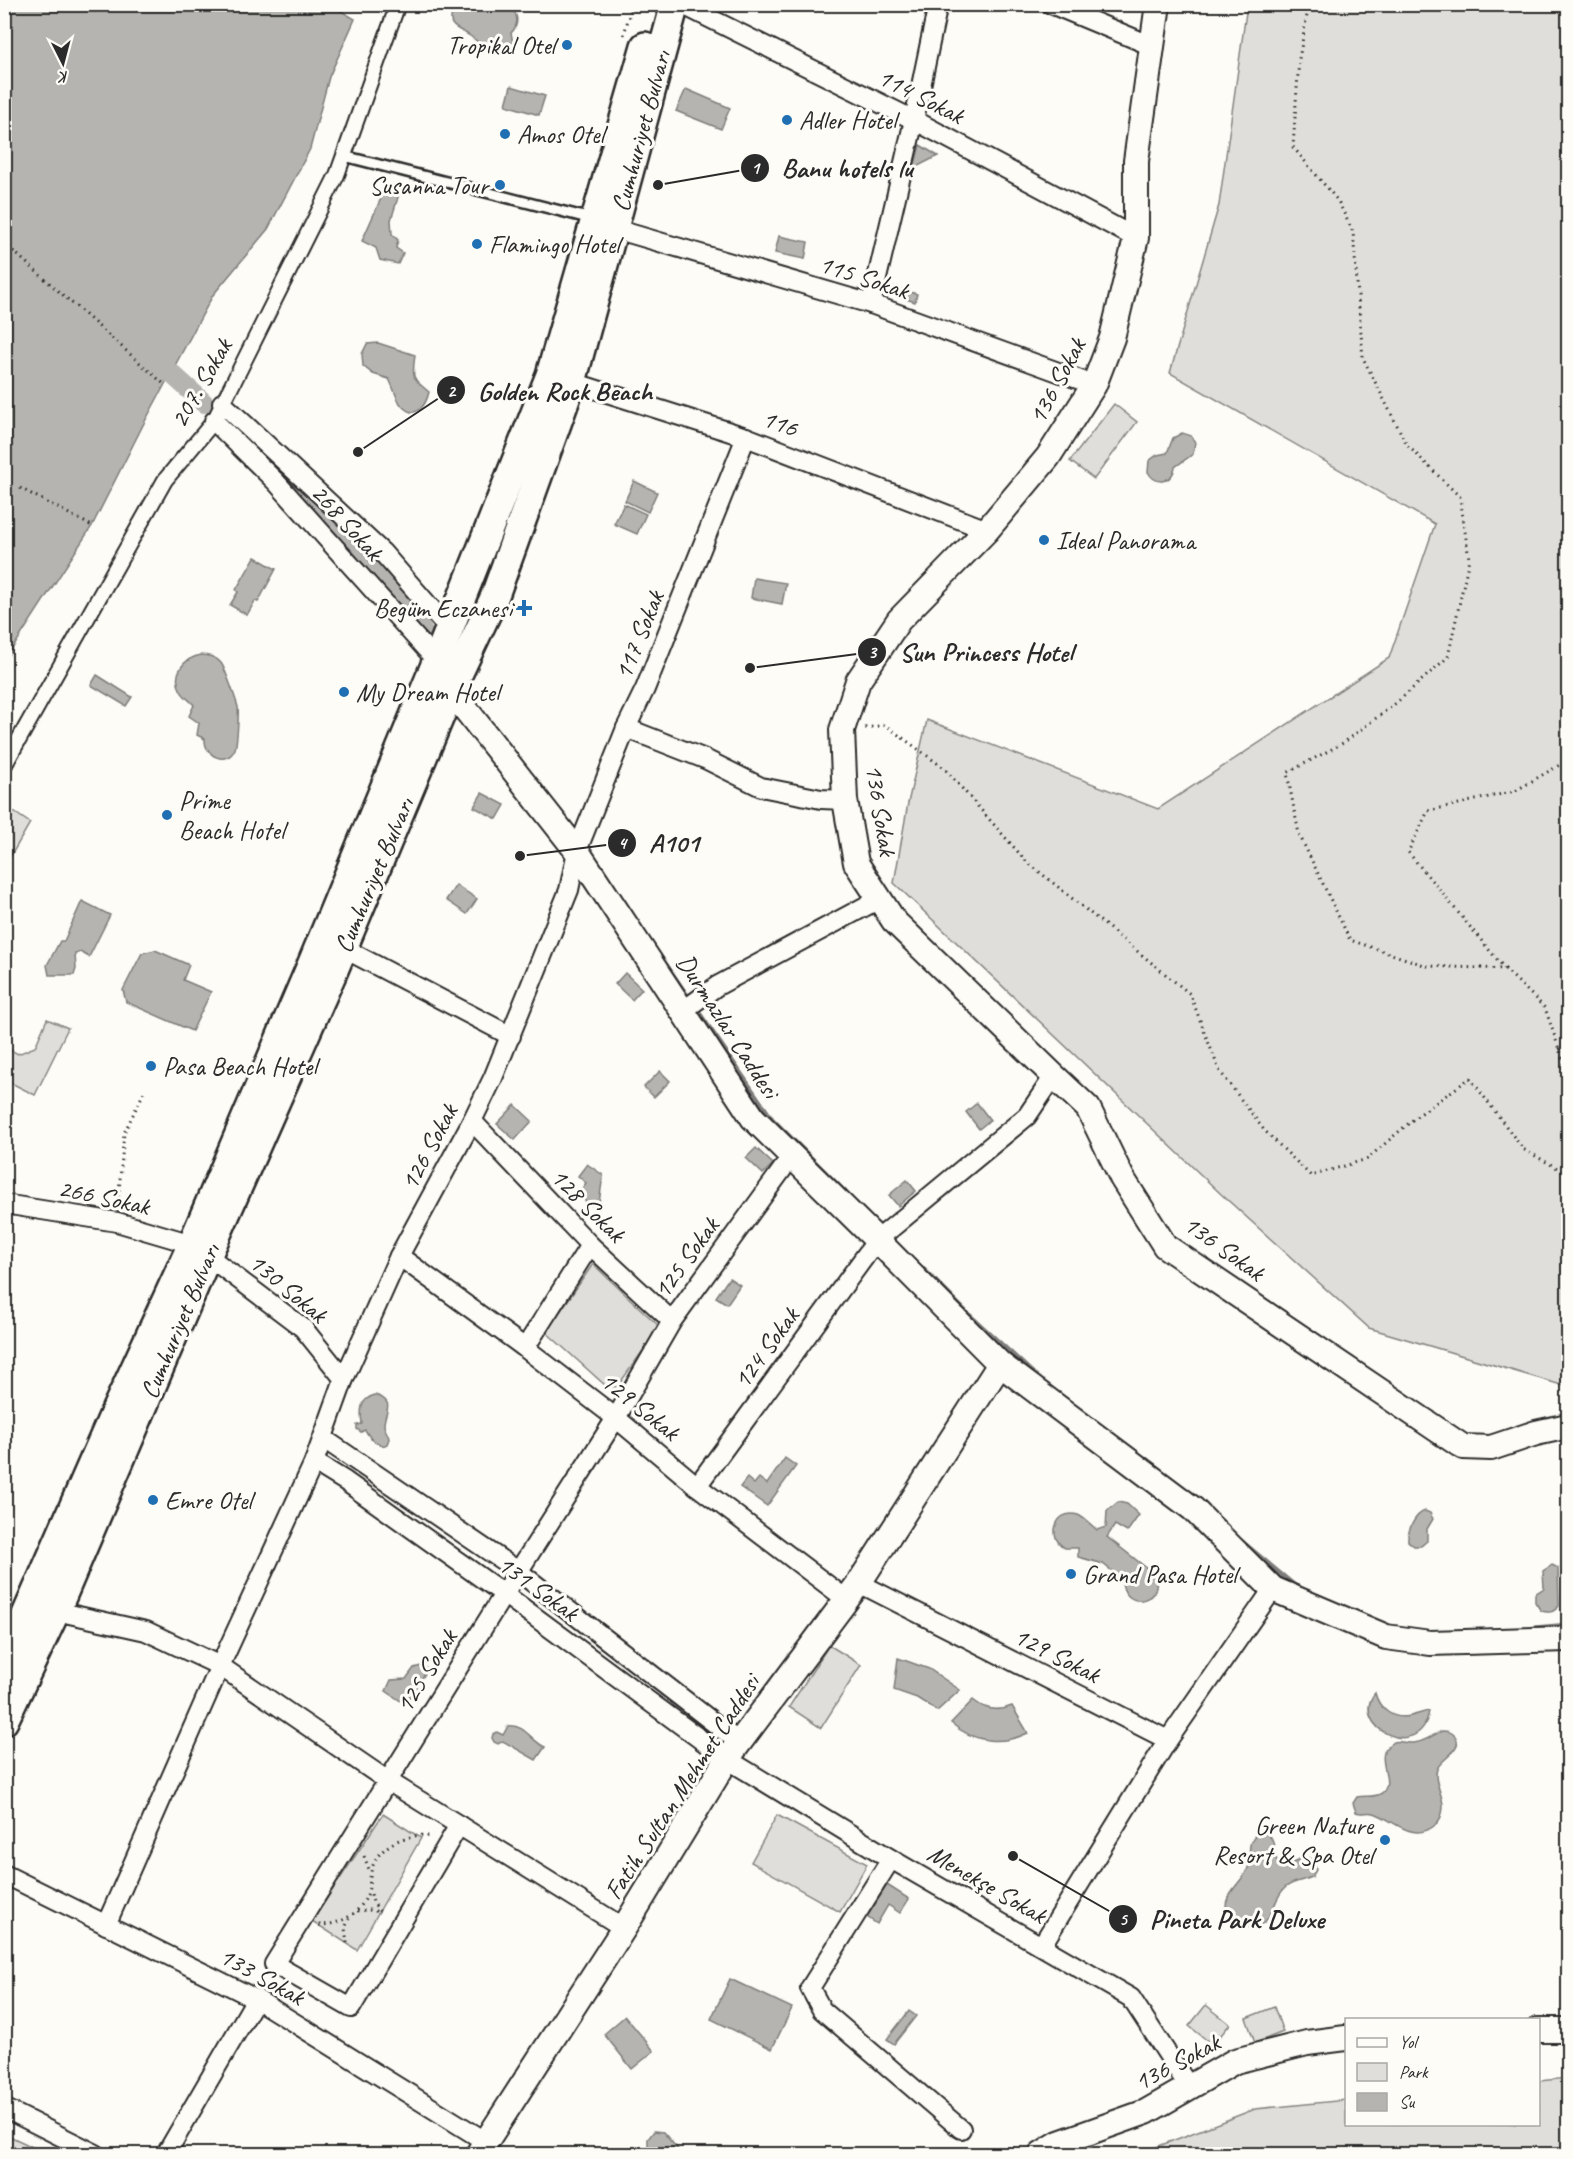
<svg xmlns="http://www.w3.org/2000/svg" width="1573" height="2159" viewBox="0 0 1573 2159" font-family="Caveat,sans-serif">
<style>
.green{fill:#dfdeda;stroke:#858482;stroke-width:1.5}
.water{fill:#b5b4b1;stroke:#7e7d7b;stroke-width:1.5}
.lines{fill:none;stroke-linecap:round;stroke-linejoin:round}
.stream{stroke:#7e7d7b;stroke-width:5}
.canal{stroke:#b5b4b1;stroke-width:20}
.service-casing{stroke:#2b2b2b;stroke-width:14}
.pedestrian-casing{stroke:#2b2b2b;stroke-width:18}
.minor-casing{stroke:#2b2b2b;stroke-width:22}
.tertiary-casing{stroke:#2b2b2b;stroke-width:28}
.secondary-casing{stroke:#2b2b2b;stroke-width:32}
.path{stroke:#2b2b2b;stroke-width:3;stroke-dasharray:1.5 4.5;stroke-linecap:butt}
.service{stroke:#fdfcf7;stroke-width:9}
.pedestrian{stroke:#fdfcf7;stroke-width:14}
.minor{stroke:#fdfcf7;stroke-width:18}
.tertiary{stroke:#fdfcf7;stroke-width:24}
.secondary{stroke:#fdfcf7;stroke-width:27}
.poi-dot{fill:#1f6fb2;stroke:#fdfcf7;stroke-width:2}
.labels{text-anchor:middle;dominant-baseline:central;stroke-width:6;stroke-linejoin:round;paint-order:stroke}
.poi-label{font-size:26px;fill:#2b2b2b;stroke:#fdfcf7;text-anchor:start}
.street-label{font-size:26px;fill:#2b2b2b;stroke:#fdfcf7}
.leader{fill:none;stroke:#2b2b2b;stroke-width:2}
.callout-dot{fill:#2b2b2b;stroke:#fdfcf7;stroke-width:2}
.mark-label{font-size:18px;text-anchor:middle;font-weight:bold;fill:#fff}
.callout-label{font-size:27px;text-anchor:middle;font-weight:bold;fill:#2b2b2b;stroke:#fdfcf7;stroke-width:6;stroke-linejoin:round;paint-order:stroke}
</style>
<rect width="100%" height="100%" fill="#fdfcf7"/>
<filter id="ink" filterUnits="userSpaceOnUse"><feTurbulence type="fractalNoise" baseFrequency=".0167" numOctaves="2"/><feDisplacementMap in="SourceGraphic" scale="12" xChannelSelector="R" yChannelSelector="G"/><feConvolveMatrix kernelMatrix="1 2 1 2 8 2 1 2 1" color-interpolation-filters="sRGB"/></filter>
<g filter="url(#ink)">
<g class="green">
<polygon points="1247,5 1568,5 1568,1387 1369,1328 1221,1194 894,883 908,803 927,720 1158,809 1389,658 1435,524 1170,373 1219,205"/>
<polygon points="1114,404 1137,422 1094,479 1070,461"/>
<polygon points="5,806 30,823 5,866"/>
<polygon points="47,1019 68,1028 35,1095 5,1080 5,1047 18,1054 35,1047"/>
<polygon points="593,1264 660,1327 617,1387 606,1386 546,1332"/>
<polygon points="829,1645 861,1665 821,1728 789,1707"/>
<polygon points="383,1814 421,1838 357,1950 312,1921"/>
<polygon points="777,1815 867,1864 840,1912 751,1862"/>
<polygon points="1206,2005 1230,2024 1213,2045 1189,2026"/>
<polygon points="1274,2007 1283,2032 1255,2043 1246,2018"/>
<polygon points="1568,2078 1568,2154 1138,2154 1255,2109 1346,2100 1346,2124 1538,2124 1539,2081"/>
<polygon points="5,2134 48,2154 5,2154"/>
</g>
<g class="water">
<polygon points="5,4 329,4 355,19 329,77 310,149 268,229 213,295 143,425 92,526 5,660"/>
<path d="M464,4l14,1 6,5c6,-1 13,-2 20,-2 15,0 16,16 7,25l2,9 -4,5 -10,5c-17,-4 -16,-7 -29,-16 -13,-9 -25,-8 -16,-28z"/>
<polygon points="511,86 545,96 539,115 506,105"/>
<polygon points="686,89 730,108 721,129 676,111"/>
<polygon points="920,145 938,156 914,168"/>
<polygon points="386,187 399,194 391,220 392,234 398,240 396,248 403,253 398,264 380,260 376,248 362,241"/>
<polygon points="779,236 808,242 805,259 775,253"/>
<polygon points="890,286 917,294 915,302 888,293"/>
<path d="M378,343l37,12c-3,22 -4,23 14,37 -3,13 -13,29 -27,14 -5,-5 -9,-20 -13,-27l-16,-5 -10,-8 -1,-12 5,-10z"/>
<path d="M1182,433l9,3 4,6 -2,12 -18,13c-3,16 -19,19 -27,5l1,-11 8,-6 10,-2 6,-15z"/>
<polygon points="634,481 657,492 648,512 625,501"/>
<polygon points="624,504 646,514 637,534 614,524"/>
<polygon points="255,557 276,569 258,602 255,601 247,615 230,605 238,592 236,590"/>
<polygon points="754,578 786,583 782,604 751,598"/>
<path d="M201,655c8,0 15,2 20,8 4,5 15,37 17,44 1,6 -1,36 -3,42 -8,18 -31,7 -30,-10l-8,-4 2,-12 -10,-7 5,-11c-4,-5 -10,-8 -13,-14 -10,-17 3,-33 20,-36z"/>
<polygon points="97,675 132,697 126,706 91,685"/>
<polygon points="482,793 505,805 497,819 474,807"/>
<polygon points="456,885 477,899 467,914 446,900"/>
<polygon points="82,901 110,915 89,957 80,952 75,954 76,969 74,975 49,975 47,965 60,941 64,941"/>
<polygon points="155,950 189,965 183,980 211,992 192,1031 126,1002 123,990 142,953"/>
<polygon points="625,973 642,989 632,1000 615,984"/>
<polygon points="660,1071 670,1081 654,1097 644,1087"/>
<polygon points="977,1103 990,1120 979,1129 966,1112"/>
<polygon points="515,1105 532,1121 515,1140 497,1124"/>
<polygon points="756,1148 773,1164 763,1174 746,1158"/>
<polygon points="587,1164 603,1175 598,1210 577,1195 586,1183 578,1176"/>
<polygon points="907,1180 916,1191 898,1206 889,1195"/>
<polygon points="729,1278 740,1285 727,1304 716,1297"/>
<path d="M375,1395c22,7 9,16 9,30 0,5 5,9 5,14l-2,5 -4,2 -12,-7 -6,-9 -4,2 -4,-3v-4l5,-1c-2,-14 -2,-25 13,-29z"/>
<polygon points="785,1458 796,1466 767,1506 740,1487 747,1478 754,1484 759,1478 767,1484"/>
<path d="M1118,1502l9,2 12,11 -12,17 -12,-7 -8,12 46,36c16,28 -31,41 -31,6l-19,-15 -25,-7v-9h-13c-19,-11 -9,-40 13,-33 7,3 13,10 19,15l9,-3 1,-16z"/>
<path d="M1425,1511l5,2 3,6 -6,10v12l-6,5h-7l-6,-5c-1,-10 7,-27 17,-30z"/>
<path d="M1552,1565l6,3 1,38c-6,7 -10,7 -18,5l-6,-9v-8l9,-6 -1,-17z"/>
<polygon points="898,1658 929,1669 960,1690 937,1711 917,1698 894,1690"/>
<polygon points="421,1666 428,1669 405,1704 386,1691 391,1680 406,1679 414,1668"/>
<path d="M1375,1693c4,16 18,27 35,23 7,-1 12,-4 19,-5 -8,53 -81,16 -54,-18z"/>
<path d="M973,1700c12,10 25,12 39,6l16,27c-27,13 -55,9 -77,-10z"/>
<path d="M508,1726c17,-2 23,15 37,21l-9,13 -33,-19 -5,3 -4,-2 -2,-4 1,-4 4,-2 6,3z"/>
<path d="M1442,1731c5,0 9,0 13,5 10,14 -14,22 -18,33 -4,12 6,25 6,37 0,8 -3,15 -9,20 -22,17 -41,-7 -60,-13 -7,-2 -11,2 -18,-1l-3,-9 4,-6c7,-2 16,1 23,-3 17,-9 -5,-34 7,-47 8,-10 16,-3 25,-4 12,0 20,-8 30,-12z"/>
<path d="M1257,1834h10l5,5c5,11 -2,24 15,26 11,-3 16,-13 27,-4l2,9 -4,7c-9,4 -19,4 -26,10 -14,11 -11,35 -31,40 -7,1 -16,-1 -21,-6 -22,-21 8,-36 14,-53 4,-12 -3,-25 9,-34z"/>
<polygon points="887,1885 909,1899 900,1913 888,1905 877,1924 867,1917"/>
<polygon points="730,1979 792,2008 772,2049 711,2019"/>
<polygon points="909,2011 916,2016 894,2044 887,2039"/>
<polygon points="625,2016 654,2051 632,2069 604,2034"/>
<polygon points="654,2131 663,2132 682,2154 656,2154 648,2146 648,2139"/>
</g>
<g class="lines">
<g class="stream">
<polyline points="664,962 772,1119 845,1192"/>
<polyline points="916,1262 966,1312 1040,1380"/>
<polyline points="1241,1541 1296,1587"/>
<polyline points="1534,1628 1568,1625"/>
</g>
<g class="canal">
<polyline points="171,373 204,403"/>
<polyline points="233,429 328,516 422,630"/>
</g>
<defs>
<polyline id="service" points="344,156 592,219"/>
<polyline id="pedestrian" points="4,766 165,480 214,421 337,175 398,4"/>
<g id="minor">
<polyline points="681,4 914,120 1136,238"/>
<polyline points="1051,4 1152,46"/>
<polyline points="615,229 871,304 1094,385"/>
<polyline points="871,304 914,120 938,4"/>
<polyline points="563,379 746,437 987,530"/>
<polyline points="222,403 382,552 449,629 449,637"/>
<polyline points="214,421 276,482 443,668"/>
<polyline points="626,728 705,759 761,787 821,799 845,800"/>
<polyline points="343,948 511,1036"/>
<polyline points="684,1010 717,986 879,899"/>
<polyline points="472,1121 590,1245 672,1321"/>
<polyline points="4,1204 117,1222 192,1244 303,1328 344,1379"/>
<polyline points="399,1256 525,1348 616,1418 697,1486 846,1599"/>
<polyline points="525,1348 590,1245"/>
<polyline points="324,1439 518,1571 740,1743"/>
<polyline points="314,1462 345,1481 504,1594 727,1759 891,1859 1131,1998 1189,2087"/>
<polyline points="697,1486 877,1240 1027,1116 1054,1076"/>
<polyline points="859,1583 1168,1740"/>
<polyline points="56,1611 146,1631 220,1666 388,1781 624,1928"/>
<polyline points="459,1825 351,2008 274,1964 504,1594 616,1418 672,1321 792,1156"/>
<polyline points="891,1859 810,1988 822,2010 961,2129"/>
<polyline points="4,1874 256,1999 485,2141"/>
<polyline points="106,1925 220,1666 314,1462 344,1379 399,1256 472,1121 493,1078 569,890 577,851 626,728 645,689 746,437"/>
<polyline points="1042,1945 1168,1740 1273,1589"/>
<polyline points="4,2108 96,2154"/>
<polyline points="166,2154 256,1999"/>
</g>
<g id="tertiary">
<polyline points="1158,4 1136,161 1136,238 1112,338 1094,385 1048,457 987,530 899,620 858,681 842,730 845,800 856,863 894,921 1054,1076 1088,1108 1122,1178 1165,1246 1463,1447 1491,1448 1536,1433 1568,1426"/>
<polyline points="454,683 456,697 577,851 753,1118 877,1240 1000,1364 1193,1509 1273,1589 1386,1637 1430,1643 1568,1639"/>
<polyline points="1538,2030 1568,2030"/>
<polyline points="478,2154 624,1928 727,1759 859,1583 1000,1364"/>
<polyline points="1041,2154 1059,2143 1146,2112 1235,2061 1307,2043 1346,2038"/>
</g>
<g id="secondary">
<polyline points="4,1665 116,1409 192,1244 312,963 437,660 550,375 645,46"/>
<polyline points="4,1721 56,1611 207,1257 334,970 454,683 494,598 572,382 675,4"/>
</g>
</defs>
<use href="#service" class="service-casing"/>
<use href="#pedestrian" class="pedestrian-casing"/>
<use href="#minor" class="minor-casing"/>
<use href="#tertiary" class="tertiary-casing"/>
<use href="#secondary" class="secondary-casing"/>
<g class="path">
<polyline points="1309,4 1299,59 1293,147 1338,201 1353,232 1363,358 1407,445 1460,497 1469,559 1448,657 1396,703 1343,743 1287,773 1299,834 1350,940 1427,966 1505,969 1545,1008 1568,1075"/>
<polyline points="624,35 632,4"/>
<polyline points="4,243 165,385"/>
<polyline points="20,488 92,526"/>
<polyline points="865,728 885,725 944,768 1026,861 1190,994 1219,1070 1264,1130 1311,1176 1367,1159 1416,1117 1470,1078 1523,1149 1568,1174"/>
<polyline points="1505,969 1408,852 1428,811 1515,791 1568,760"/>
<polyline points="1559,1049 1568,1045"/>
<polyline points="118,1203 124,1133 145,1090"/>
<polyline points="364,1856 370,1872"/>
<polyline points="357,1911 369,1910 380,1912 373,1902 370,1890"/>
<path d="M319,1925c20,0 40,-10 48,-30 3,-7 2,-15 4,-23 4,-19 21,-32 39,-35 8,-2 15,-3 22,1"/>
<polyline points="347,1943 345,1928 349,1919"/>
</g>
<use href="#service" class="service"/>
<use href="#pedestrian" class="pedestrian"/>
<use href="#minor" class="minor"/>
<use href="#tertiary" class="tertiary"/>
<use href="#secondary" class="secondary"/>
</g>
</g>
<g class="poi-dot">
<circle cx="567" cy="45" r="6"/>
<circle cx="787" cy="120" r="6"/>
<circle cx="505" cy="134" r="6"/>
<circle cx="500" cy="185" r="6"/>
<circle cx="477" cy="244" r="6"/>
<circle cx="1044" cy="540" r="6"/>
<path d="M521 599h6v6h6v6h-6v6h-6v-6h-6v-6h6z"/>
<circle cx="344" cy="692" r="6"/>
<circle cx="167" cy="815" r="6"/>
<circle cx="151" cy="1066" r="6"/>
<circle cx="153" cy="1500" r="6"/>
<circle cx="1071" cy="1574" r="6"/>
<circle cx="1385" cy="1840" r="6"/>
</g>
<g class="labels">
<g class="poi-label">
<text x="555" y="45" text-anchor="end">Tropikal Otel</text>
<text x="799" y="120">Adler Hotel</text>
<text x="517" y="134">Amos Otel</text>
<text x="488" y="185" text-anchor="end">Susanna Tour</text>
<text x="489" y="244">Flamingo Hotel</text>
<text x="1056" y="540">Ideal Panorama</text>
<text x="512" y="608" text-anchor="end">Begüm Eczanesi</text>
<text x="356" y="692">My Dream Hotel</text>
<text x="179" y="800">Prime<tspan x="179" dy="30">Beach Hotel</tspan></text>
<text x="163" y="1066">Pasa Beach Hotel</text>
<text x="165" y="1500">Emre Otel</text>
<text x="1083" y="1574">Grand Pasa Hotel</text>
<text x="1373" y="1825" text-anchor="end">Green Nature<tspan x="1373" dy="30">Resort &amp; Spa Otel</tspan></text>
</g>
<g class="street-label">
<text transform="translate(921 96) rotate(27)">114 Sokak</text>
<text transform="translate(641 131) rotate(-75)">Cumhuriyet Bulvarı</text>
<text transform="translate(864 277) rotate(18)">115 Sokak</text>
<text transform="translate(1057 381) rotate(-62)">136 Sokak</text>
<text transform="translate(201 383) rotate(-60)">207. Sokak</text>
<text transform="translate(780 423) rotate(21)">116</text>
<text transform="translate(347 522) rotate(48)">268 Sokak</text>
<text transform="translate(639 635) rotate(-68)">117 Sokak</text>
<text transform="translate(881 810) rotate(81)">136 Sokak</text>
<text transform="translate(374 875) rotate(-67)">Cumhuriyet Bulvarı</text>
<text transform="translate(728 1026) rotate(57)">Durmazlar Caddesi</text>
<text transform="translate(429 1147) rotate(-62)">126 Sokak</text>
<text transform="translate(104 1197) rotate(12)">266 Sokak</text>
<text transform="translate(588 1205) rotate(45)">128 Sokak</text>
<text transform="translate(1224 1248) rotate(36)">136 Sokak</text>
<text transform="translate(686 1258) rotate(-54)">125 Sokak</text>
<text transform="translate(288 1288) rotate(40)">130 Sokak</text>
<text transform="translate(180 1321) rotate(-67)">Cumhuriyet Bulvarı</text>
<text transform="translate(766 1348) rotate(-54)">124 Sokak</text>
<text transform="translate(640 1406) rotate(39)">129 Sokak</text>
<text transform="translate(538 1588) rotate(36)">131 Sokak</text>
<text transform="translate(1057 1655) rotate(27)">129 Sokak</text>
<text transform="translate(426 1671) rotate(-58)">125 Sokak</text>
<text transform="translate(682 1787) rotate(-57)">Fatih Sultan Mehmet Caddesi</text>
<text transform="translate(987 1884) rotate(30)">Menekşe Sokak</text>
<text transform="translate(262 1976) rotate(29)">133 Sokak</text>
<text transform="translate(1177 2062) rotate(-28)">136 Sokak</text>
</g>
</g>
<path class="leader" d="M658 185L755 168M358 452L451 390M750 668L872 652M520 856L622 843M1013 1856L1123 1919"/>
<g class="callout-dot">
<circle cx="658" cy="185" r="6"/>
<circle cx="358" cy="452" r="6"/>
<circle cx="750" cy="668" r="6"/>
<circle cx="520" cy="856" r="6"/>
<circle cx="1013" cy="1856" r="6"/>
<circle cx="755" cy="168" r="15"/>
<circle cx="451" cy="390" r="15"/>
<circle cx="872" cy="652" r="15"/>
<circle cx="622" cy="843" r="15"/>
<circle cx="1123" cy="1919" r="15"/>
</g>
<g class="mark-label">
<text x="755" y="174">1</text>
<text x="451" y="397">2</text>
<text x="872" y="658">3</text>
<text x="622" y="849">4</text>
<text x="1123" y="1925">5</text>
</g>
<g class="callout-label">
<text x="847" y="177">Banu hotels lu</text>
<text x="565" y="400">Golden Rock Beach</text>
<text x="986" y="661">Sun Princess Hotel</text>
<text x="674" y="852">A101</text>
<text x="1237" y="1928">Pineta Park Deluxe</text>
</g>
<rect width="1573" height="2159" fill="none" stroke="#fdfcf7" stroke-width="24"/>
<rect x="12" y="12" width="1549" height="2135" fill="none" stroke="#2b2b2b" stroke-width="2" filter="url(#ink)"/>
<rect x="1345" y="2018" width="195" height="108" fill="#fdfcf7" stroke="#a9a8a5" stroke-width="1.5"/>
<rect x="1357" y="2038" width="30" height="9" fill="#fdfcf7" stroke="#a9a8a5" stroke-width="1.5"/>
<text x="1399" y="2048" font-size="18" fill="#2b2b2b">Yol</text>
<rect x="1357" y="2063" width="30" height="18" fill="#dfdeda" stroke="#a9a8a5" stroke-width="1.5"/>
<text x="1399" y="2078" font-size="18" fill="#2b2b2b">Park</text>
<rect x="1357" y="2093" width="30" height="18" fill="#b5b4b1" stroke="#a9a8a5" stroke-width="1.5"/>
<text x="1399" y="2108" font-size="18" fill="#2b2b2b">Su</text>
<g transform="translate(63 63) rotate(174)" stroke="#fdfcf7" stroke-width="4.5" paint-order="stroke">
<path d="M0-4.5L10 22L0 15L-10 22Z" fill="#2b2b2b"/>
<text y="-9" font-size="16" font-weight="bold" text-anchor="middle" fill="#2b2b2b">K</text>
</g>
</svg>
